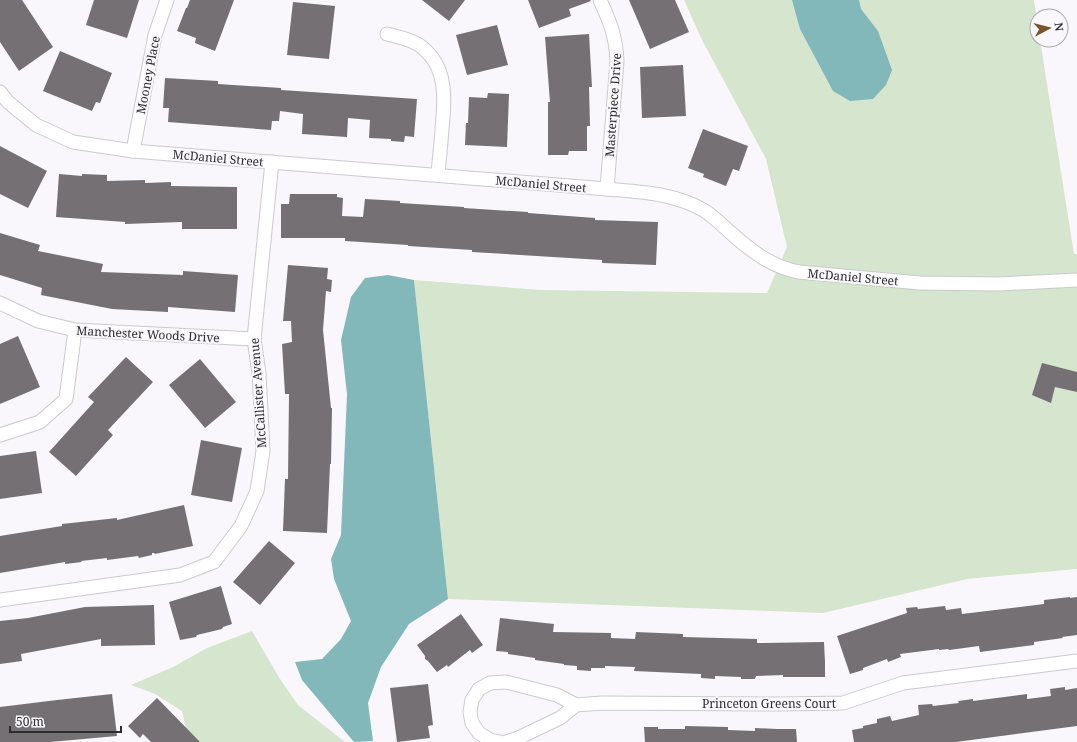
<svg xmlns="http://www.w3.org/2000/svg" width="1077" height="742" viewBox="0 0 1077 742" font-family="'Noto Serif',serif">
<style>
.green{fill:#d6e5ce}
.water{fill:#82b8b9}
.building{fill:#747074}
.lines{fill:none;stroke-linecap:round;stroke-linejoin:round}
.street-casing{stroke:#ccc9cf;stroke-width:15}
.street{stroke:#fff;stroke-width:13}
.labels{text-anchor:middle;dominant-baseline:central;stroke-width:4;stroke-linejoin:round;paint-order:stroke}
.street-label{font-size:12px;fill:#2d2c2e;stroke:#f9f7fc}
</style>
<rect width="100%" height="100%" fill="#f9f7fc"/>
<g class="green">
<polygon points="684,0 1034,0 1037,21 1037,40 1040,40 1074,254 1077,254 1077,569 967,579 823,613 448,599 414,280 541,290 767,293 787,247 766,159 702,40"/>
<polygon points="252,631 280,679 298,705 345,742 189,742 182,711 155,694 131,685 173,667 207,648"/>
</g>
<g class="water">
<polygon points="792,0 859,0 861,9 878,31 892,70 886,85 873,99 850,101 833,91 800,29"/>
<polygon points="388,275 414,280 448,599 409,624 381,667 368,703 373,741 354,742 302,680 295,662 322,659 341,639 351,621 334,579 331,559 341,535 347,394 341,340 351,297 365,278"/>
</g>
<g class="building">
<polygon points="0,0 22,0 53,47 19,71 0,42"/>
<polygon points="94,0 139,0 127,38 86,25"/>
<polygon points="190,0 234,0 215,51 195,43 196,38 177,31 186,8 187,8"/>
<polygon points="422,0 465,0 449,21"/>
<polygon points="528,0 590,0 591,1 569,9 571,16 539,28"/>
<polygon points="629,0 675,0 689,32 650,49"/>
<polygon points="293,2 335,6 329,59 287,55"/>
<polygon points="497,25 508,65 467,75 456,35"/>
<polygon points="589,34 592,87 589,87 590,126 587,126 587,151 569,151 568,155 548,155 548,102 550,102 545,37"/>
<polygon points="60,51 112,73 100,103 96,102 92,111 43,91"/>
<polygon points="683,65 686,116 642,118 640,67"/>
<polygon points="165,78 218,81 218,84 281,88 281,90 417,99 414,137 405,136 404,142 391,141 391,139 369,138 370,120 348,118 347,137 302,134 303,114 280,111 279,121 272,121 271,130 168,122 169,108 163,108"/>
<polygon points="488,93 509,94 507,147 465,145 466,123 468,123 469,97 487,98"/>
<polygon points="703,129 748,146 739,171 733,169 726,186 703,177 704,174 688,168"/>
<polygon points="0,146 47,171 28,208 0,194"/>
<polygon points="59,174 82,176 82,174 107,175 107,181 145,180 145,183 171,182 171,186 237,187 237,229 182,229 182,222 125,224 125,222 56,217"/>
<polygon points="290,194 337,194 337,197 343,198 342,216 363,217 365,199 400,201 400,203 464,207 464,208 528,212 528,213 595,218 595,220 658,222 656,265 602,263 602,260 472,252 472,250 408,246 408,245 345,241 345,238 281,238 281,204 289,204"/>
<polygon points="0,233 40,245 38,251 103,264 101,272 183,275 183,271 238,275 235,312 168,307 168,312 112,309 41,295 42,288 0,275"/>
<polygon points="288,265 328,268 327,279 332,280 331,292 326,291 323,330 331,408 332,408 331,464 330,464 327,533 283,531 285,479 288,479 289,394 285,394 282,344 292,342 291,321 283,321"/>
<polygon points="18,336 40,387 0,404 0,344"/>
<polygon points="126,357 153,382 108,430 113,435 76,476 49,452 94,402 88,397"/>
<polygon points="200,359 236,402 205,428 169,385"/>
<polygon points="1042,363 1077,372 1077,392 1055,387 1051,403 1032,395"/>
<polygon points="201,440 242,448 232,502 191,495"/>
<polygon points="36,451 42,493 0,499 0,456"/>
<polygon points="184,505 193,546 155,554 154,553 152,553 152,555 139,558 138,556 107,560 107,558 81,561 82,562 65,564 65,562 0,573 0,536 62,526 62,524 117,518 117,520"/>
<polygon points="269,541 295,563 260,605 233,582"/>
<polygon points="221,586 232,624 223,627 222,629 197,635 196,637 180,640 169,602"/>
<polygon points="1070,597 1070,598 1077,597 1077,635 1062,637 1063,638 1034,642 1034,645 980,652 979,646 949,650 948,649 939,650 939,649 900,654 901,657 888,662 887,659 863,668 863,670 850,674 837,636 907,613 906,608 917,607 918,609 945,606 946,610 961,608 962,614 1044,604 1044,600"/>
<polygon points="154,605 155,645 101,646 101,639 21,654 22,661 0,664 0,621 28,618 85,607"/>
<polygon points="461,614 483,645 472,653 470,650 448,667 447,665 437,672 428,661 425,659 425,656 417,645"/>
<polygon points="500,618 554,624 553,632 611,633 611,638 635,639 636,632 683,634 683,637 757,639 757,643 824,642 825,662 825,677 783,677 783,675 756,676 755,679 741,679 741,677 715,676 715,679 701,678 701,674 634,671 635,667 605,666 605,668 591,668 591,671 577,670 577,666 564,665 564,664 535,660 535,658 508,654 508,652 496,651"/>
<polygon points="428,684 433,725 428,726 430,738 397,742 390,688"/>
<polygon points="1065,687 1065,690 1077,688 1077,726 956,742 854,742 852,730 863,728 863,726 877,723 877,719 890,716 892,721 919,715 918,705 932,704 933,706 959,703 958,701 973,699 973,701 1027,694 1027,699 1051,696 1050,689"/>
<polygon points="112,694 117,736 50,742 0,742 0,707 57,700"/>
<polygon points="157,698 200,742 151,742 143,734 140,738 128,726"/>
<polygon points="685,726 728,727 728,730 755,731 755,728 777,729 796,729 797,742 645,742 644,727 658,727 658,729 685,729"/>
</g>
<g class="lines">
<defs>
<g id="street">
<path d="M600,0c10,22 16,36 17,61l-10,128"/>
<path d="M387,34c11,3 23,5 32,11 29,20 26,54 23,84 -1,16 -3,31 -4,46"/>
<path d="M0,92l8,10 28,23 37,17 60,9 474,38c34,3 68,4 98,22 9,6 18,15 26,22 20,18 41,34 68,39l121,11 79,1 78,-4"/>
<polyline points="133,151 155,35 167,0"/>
<polyline points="0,303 38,321 75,330 254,339"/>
<polyline points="0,435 40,422 66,399 75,330"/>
<polyline points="0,600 180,575 214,562 241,526 257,491 263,451 259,373 254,339 272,162"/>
<polyline points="500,742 490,740 479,733 472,723 470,712 472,700 479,689 490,683 506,682 557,695 576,705"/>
<polyline points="506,742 516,739 560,718 576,705 602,703 784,704 843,703 903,683 1077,661"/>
</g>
</defs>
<use href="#street" class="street-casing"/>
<use href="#street" class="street"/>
</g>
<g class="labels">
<g class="street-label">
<text transform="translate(148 75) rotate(-79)">Mooney Place</text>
<text transform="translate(613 105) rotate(-86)">Masterpiece Drive</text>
<text transform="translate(218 158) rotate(5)">McDaniel Street</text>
<text transform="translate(541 184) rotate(5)">McDaniel Street</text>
<text transform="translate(853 277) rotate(5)">McDaniel Street</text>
<text transform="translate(148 334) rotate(3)">Manchester Woods Drive</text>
<text transform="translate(258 393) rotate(-94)">McCallister Avenue</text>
<text x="769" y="703">Princeton Greens Court</text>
</g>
</g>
<g transform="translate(1049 28) rotate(83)"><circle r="19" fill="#f9f7fc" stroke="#a7a6aa"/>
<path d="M0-3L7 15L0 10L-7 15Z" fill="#78532d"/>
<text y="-6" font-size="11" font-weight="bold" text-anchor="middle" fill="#2d2c2e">N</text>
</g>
<path d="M10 726v6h111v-6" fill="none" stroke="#2d2c2e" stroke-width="2"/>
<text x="16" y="726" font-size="12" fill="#2d2c2e" stroke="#f9f7fc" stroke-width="3" paint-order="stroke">50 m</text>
</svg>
